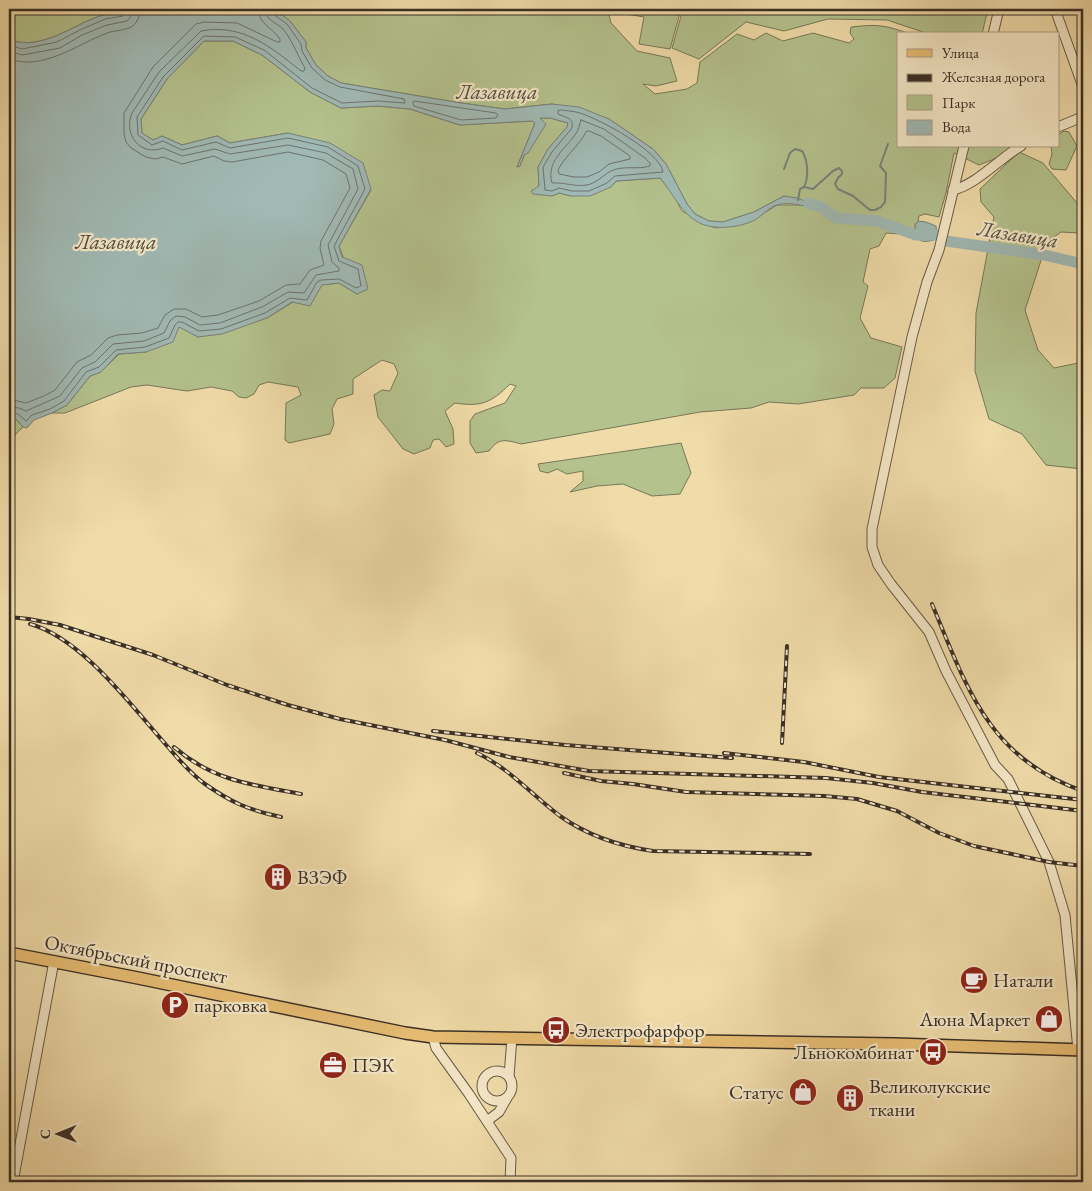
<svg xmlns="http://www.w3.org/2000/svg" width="1092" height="1191" viewBox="0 0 1092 1191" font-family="'EB Garamond',serif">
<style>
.green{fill:#b4c28d;stroke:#77785a}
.water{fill:#a0b9b4;stroke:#77827b}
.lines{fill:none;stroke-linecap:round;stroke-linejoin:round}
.shore{stroke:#6d746d;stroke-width:1}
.stream{stroke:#77827b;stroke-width:2}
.river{stroke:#a0b9b4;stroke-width:11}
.minor-casing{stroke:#685a47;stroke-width:11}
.major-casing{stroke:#3a2f26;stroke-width:14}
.minor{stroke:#f5e8c7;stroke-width:9}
.major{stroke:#e8be74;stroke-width:11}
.rail-casing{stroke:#3a2f26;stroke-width:4}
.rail{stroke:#f5e8c7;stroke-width:2;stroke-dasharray:5.5;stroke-linecap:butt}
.labels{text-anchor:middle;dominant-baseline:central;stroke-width:4.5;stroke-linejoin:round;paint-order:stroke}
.poi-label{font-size:20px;fill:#3a2f26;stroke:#f5e8c7;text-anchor:start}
.street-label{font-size:20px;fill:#3a2f26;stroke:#f5e8c7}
.water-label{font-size:21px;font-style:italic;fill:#4e4b42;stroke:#f5e8c7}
</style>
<rect width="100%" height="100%" fill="#f0dca9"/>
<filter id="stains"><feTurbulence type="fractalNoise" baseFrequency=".004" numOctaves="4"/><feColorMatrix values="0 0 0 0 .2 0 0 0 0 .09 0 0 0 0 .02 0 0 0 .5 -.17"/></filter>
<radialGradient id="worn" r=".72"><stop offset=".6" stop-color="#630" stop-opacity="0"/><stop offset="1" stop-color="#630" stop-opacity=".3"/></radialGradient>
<g class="green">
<path d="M9,9h125c-10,2 -21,3 -31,6 -32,10 -59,36 -94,25z"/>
<path d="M274,9h407l-11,40 -31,-5 5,-27 -36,-6 3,12 26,28 33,7 7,23 -21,5 -13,-2 12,10 32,-5 10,-6 3,-21 37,-28 17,6 12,-7 17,8 30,-8 36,10 5,-4 -4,-6 1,-6c27,-3 34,-2 59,7h-12v112h112c-6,12 -20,14 -31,19l-25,-12 -8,40 -7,24 -14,-3 -6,2 -1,5 -3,4 1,10 2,4 -18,-5 -14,-1 -7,13 -9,3 -7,33 5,4 -8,32 11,20 31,9 -7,31 -11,10h-23l-7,7 -56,9 -29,-2 -18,6 -51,4 -179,32c-15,-4 -22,-7 -32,7l-13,2 -6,-10v-22l5,-7 30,-11 11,-17 -6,-2c-19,19 -29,23 -55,19l-10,8 8,18 1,15 -8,3 -7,-8 -6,1 -3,8 -16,6 -11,-5 -25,-32 -4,-22 8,-5 8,1 8,-18 -4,-9 -12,-4 -29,19v15l-16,5 -5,10 2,15 -4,10 -41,9 -4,-3 1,-37 15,-8 -3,-8 -30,-5 -9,3 -5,9 -8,4 -7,-1 -7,-6 -21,-4 -24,4 -40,-6 -16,2 -66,26h-13l15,-8 23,-29 11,-4 18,-18 27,-2 33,-26 19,11 69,-19 54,-33 18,-2 18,11 -18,-48 32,-56 -83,-57 -58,10 -13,-7 -35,9 -20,-9 -9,4 -11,-6 -1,-15 26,-40 37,-38h29l29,14 48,37 31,16 37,-2 32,3 50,16 72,-4 3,2 -18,44 3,-1 19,-48h11l18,5 -1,4 -19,22 -10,18 1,19 13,10 7,-3 12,3 40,-9 5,-6 44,-3 13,16 9,17 33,17 38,-8 24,-15h28l13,6 3,-3 -9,-5 -28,-7 -30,16 -31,10 -14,-1 -14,-7 -8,-10 -21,-40 -13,-15 -44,-30 -57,-15 -47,5 -44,-6 -120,-20 -13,-7 -12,-11 -10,-17v-6l-16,-21z"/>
<polygon points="683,9 988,9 982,34 929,34 887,20 828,19 784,31 746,22 699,59 672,48"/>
<polygon points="1064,131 1069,132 1077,146 1066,170 1052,169 1049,164 1052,154 1051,146 1058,146 1058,135"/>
<polygon points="1019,152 1043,163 1083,210 1083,216 1079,233 1061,232 1047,242 1025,310 1038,350 1054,368 1083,362 1083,468 1082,469 1046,465 1022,434 989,419 975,371 976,313 994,217 981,202 980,189"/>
<polygon points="9,418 16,419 23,427 9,441"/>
<polygon points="681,443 691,473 680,494 652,496 623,484 597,486 570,492 583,481 583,471 567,474 557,469 548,473 540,471 538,464"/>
</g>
<g class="water">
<path d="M134,9h140l16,12 16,21v6l10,17 12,11 13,7 120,20 44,6 47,-5 27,3 30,12 44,30 13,15 21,40 8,10 14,7 14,1 31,-10 30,-16 13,2 24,9 -3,4c-11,-5 -29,-10 -41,-6 -8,2 -15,11 -22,15 -16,8 -44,11 -59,1 -16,-10 -24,-29 -36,-43l-44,3 -5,6 -21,9h-19l-12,-3 -7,3 -19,-2 -2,-3 8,-5 -1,-19 10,-18 19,-22 1,-4 -18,-5h-10l6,6 -18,29 -4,2 -4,11 -3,1 18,-44 -3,-2 -72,4 -50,-16 -32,-3 -37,2 -31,-16 -48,-37 -29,-14h-29l-37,38 -26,40 1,14 11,7 9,-4 20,9 35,-9 13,7 58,-10 42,10 33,20 8,26 -32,57 3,11 20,8 6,24 -11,5 -18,-11 -17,2 -12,21 -18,-4 -25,16 -45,16 -24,3 -19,-10 -6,15 -27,10 -28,2 -17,18 -11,4 -23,29 -15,8 -18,7 -7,8 -4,-1 -7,-8 -7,-1v-378c35,11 62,-15 94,-25 10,-3 21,-4 31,-6z"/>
<path d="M918,221l8,1 10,4 1,9 -3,5c-15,4 -18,0 -19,-15z"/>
</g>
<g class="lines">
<g class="shore">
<polyline points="9,45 22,49 57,42 80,30 105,19 123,16 126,13 126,9"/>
<polyline points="9,51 22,55 60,48 82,35 107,25 127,21 132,15 133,9"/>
<path d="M9,59c34,12 67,-14 98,-26 8,-3 18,-2 26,-7 5,-5 7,-11 7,-17"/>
<polygon points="414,101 496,113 498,115 496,118 461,120 414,106 413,103"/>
<path d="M561,110c6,1 13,1 19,3 19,6 80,38 83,59l-48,4 -8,7 -18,8h-17l-13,-3 -7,3 -7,-1 -2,-23 9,-15 20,-24c2,-11 -6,-10 -14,-14v-3z"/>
<path d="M581,120l23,9 41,29 5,5v3c-12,4 -27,-1 -39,5 -8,4 -14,12 -24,14 -12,2 -24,-3 -35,-2 -6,-21 12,-33 23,-48 4,-5 4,-10 6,-15z"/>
<path d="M589,131l12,5 29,20v3l-21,5 -10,8 -12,5h-13l-15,-3 -1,-4c7,-14 21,-24 28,-38z"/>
<path d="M9,399l17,4 18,-7 11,-6 22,-28 14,-7 17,-17 9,-3 25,-2 16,-5 7,-13 9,-6h12l16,8 16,-2 41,-14 27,-16 14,-1 10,-14 14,-5 -4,-17 1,-7 29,-53 -4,-14 -23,-14 -35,-8 -56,10 -8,-1 -10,-5 -32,8 -19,-7 -8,2 -9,-2 -15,-9 -5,-6 -2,-8v-21l29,-46 43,-43 8,-2 33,1 40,19h3v-3c-8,-12 -21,-14 -22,-30"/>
<path d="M9,407l10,1 7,3 34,-15 22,-28 13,-6 18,-18 31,-3 20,-8 6,-12 6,-5 9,1 15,8 20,-2 42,-16 26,-15 16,1 12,-18 23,-4v-3l-7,-6 -4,-17 30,-56 -5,-20 -27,-16 -38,-8 -58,9 -15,-5 -33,7 -19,-8c-23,9 -40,-14 -31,-35l27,-41 42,-41c41,-8 70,16 100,40h3l1,-3c-8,-13 -12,-27 -22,-39 -7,-7 -17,-8 -18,-20"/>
<polyline points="9,413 18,414 26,421 32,415 50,409 64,401 86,372 99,367 116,350 145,347 169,338 175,325 178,322 182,322 199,331 221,329 265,313 290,298 307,300 317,282 321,280 339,279 356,288 361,286 358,269 339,261 334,246 365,189 358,166 328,147 288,138 230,148 216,142 182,150 163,141 152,145 138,135 137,117 163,77 204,36 235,37 264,50 312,88 342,103 378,101 405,103 404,99 340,87 325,80 312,68 302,51 301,44 287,24 273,14 272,9"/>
</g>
<g class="stream">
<path d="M784,169l6,-16 5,-4 7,2c6,9 7,26 2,36"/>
<polyline points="798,200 800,189 804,187 813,189 833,171 839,168 842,171 842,174 838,178 835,184 838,189 853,196 870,210 875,210 881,207 885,202 886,173 880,166 888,144"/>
</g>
<g class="river">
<polyline points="808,203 821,207 836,218 877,221 916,235 937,235"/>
<polyline points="946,241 1044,255 1083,264"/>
</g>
<defs>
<g id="minor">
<polyline points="1055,9 1083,87"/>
<polyline points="993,34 999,9"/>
<polyline points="1058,127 1082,117"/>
<polyline points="964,146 939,250 927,282 912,337 872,529 872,547 878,565 891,584 929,632 946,671 995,765 1008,779 1049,862 1065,915 1078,1050"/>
<path d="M953,190c23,-5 47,-32 68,-44"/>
<polyline points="433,1037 436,1048 469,1094 511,1158 510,1182"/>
<circle cx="497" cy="1086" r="15"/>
<polyline points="509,1076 512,1038"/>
<polyline points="487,1121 499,1112 507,1098"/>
<polyline points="13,1182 54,961"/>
</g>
<polyline id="major" points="9,953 138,978 405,1033 433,1037 895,1044 1083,1050"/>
</defs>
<use href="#minor" class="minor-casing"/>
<use href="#major" class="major-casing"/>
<use href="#minor" class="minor"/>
<use href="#major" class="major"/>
<defs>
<g id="rail">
<path d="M932,604c35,84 57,155 151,187"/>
<polyline points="9,617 29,619 60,625 153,655 227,685 288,705 340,719 445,740 509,757 589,771 826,778 873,783 922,792 1083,811"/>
<path d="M30,624c52,14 103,84 138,123 11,13 23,27 37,37 27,19 44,26 76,33"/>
<polyline points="433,731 565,745 732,758"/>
<polyline points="782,743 787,646"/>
<path d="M174,747c39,34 79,38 127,47"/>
<path d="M477,753c32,15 55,42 83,63 28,20 59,30 93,35l157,3"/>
<polyline points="724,753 804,762 879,777 1083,800"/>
<polyline points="564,773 601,781 633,784 686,792 824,796 857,799 897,811 939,833 974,846 1049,862 1083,866"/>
</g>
</defs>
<use href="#rail" class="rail-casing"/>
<use href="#rail" class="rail"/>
</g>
<defs>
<symbol id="building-disc" viewBox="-11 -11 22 22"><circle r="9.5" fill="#8f2418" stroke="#f5e8c7"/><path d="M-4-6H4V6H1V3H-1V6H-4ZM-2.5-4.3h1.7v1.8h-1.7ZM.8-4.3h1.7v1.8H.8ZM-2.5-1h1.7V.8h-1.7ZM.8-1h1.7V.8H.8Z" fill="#fff"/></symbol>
<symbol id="cafe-disc" viewBox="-11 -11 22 22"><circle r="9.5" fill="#8f2418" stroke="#f5e8c7"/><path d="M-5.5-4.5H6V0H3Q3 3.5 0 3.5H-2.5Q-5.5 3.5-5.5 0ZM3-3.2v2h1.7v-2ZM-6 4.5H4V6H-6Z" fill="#fff"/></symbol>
<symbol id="parking-disc" viewBox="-11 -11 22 22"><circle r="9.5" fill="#8f2418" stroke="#f5e8c7"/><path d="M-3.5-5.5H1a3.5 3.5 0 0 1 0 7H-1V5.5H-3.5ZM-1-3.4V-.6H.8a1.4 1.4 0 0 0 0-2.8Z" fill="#fff"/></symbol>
<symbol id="shop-disc" viewBox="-11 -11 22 22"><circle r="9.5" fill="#8f2418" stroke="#f5e8c7"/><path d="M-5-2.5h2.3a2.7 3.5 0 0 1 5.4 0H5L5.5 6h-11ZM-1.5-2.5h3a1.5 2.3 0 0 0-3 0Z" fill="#fff"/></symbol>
<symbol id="bus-disc" viewBox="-11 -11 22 22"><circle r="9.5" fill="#8f2418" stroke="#f5e8c7"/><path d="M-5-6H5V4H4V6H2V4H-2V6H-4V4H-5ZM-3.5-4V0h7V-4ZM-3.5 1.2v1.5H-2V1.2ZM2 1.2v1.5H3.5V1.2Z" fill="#fff"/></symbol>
<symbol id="office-disc" viewBox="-11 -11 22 22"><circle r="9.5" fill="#8f2418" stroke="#f5e8c7"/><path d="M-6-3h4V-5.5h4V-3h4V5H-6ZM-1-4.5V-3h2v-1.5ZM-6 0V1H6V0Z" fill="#fff"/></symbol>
</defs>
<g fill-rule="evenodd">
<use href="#building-disc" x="262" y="861" width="32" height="32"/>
<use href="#cafe-disc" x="958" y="964" width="32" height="32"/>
<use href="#parking-disc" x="159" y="989" width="32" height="32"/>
<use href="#shop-disc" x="1033" y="1003" width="32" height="32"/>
<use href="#bus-disc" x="540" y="1014" width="32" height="32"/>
<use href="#bus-disc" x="917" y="1036" width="32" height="32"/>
<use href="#office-disc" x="317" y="1049" width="32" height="32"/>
<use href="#shop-disc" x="787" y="1076" width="32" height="32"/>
<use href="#building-disc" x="834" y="1082" width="32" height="32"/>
</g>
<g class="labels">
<g class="poi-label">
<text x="297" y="877">ВЗЭФ</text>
<text x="993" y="980">Натали</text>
<text x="194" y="1005">парковка</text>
<text x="1030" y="1019" text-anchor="end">Аюна Маркет</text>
<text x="575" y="1030">Электрофарфор</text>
<text x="914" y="1052" text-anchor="end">Льнокомбинат</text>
<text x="352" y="1065">ПЭК</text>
<text x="869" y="1086">Великолукские<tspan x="869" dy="23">ткани</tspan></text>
<text x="784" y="1092" text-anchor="end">Статус</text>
</g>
<g class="street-label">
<text transform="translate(136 959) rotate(11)">Октябрьский проспект</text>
</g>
<g class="water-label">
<text x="497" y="91">Лазавица</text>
<text transform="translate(1018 234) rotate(9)">Лазавица</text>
<text x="116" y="241">Лазавица</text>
</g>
</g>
<rect width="1092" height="1191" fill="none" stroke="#f0dca9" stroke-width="30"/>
<rect x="10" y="10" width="1072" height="1171" fill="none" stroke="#3a2f26" stroke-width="2.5"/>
<rect x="15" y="15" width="1062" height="1161" fill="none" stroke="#3a2f26"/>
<rect x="897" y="32" width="162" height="115" fill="#f5e8c7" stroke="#aa9e87"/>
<rect x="907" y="49" width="25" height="8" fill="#e8be74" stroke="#aa9e87"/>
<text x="942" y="58" font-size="15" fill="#3a2f26">Улица</text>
<rect x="907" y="74" width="25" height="8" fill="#3a2f26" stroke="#aa9e87"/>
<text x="942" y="82" font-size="15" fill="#3a2f26">Железная дорога</text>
<rect x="907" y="95" width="25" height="15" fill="#b4c28d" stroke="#aa9e87"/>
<text x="942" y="108" font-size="15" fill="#3a2f26">Парк</text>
<rect x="907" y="120" width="25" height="15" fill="#a0b9b4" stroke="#aa9e87"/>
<text x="942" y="132" font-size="15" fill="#3a2f26">Вода</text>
<g transform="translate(58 1134) rotate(269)" stroke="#f5e8c7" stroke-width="4" paint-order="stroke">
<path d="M0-4L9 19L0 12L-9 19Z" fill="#3a2f26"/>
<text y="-8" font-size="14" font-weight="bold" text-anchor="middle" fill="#3a2f26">С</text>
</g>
<rect width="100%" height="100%" filter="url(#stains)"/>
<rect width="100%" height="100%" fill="url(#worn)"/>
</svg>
